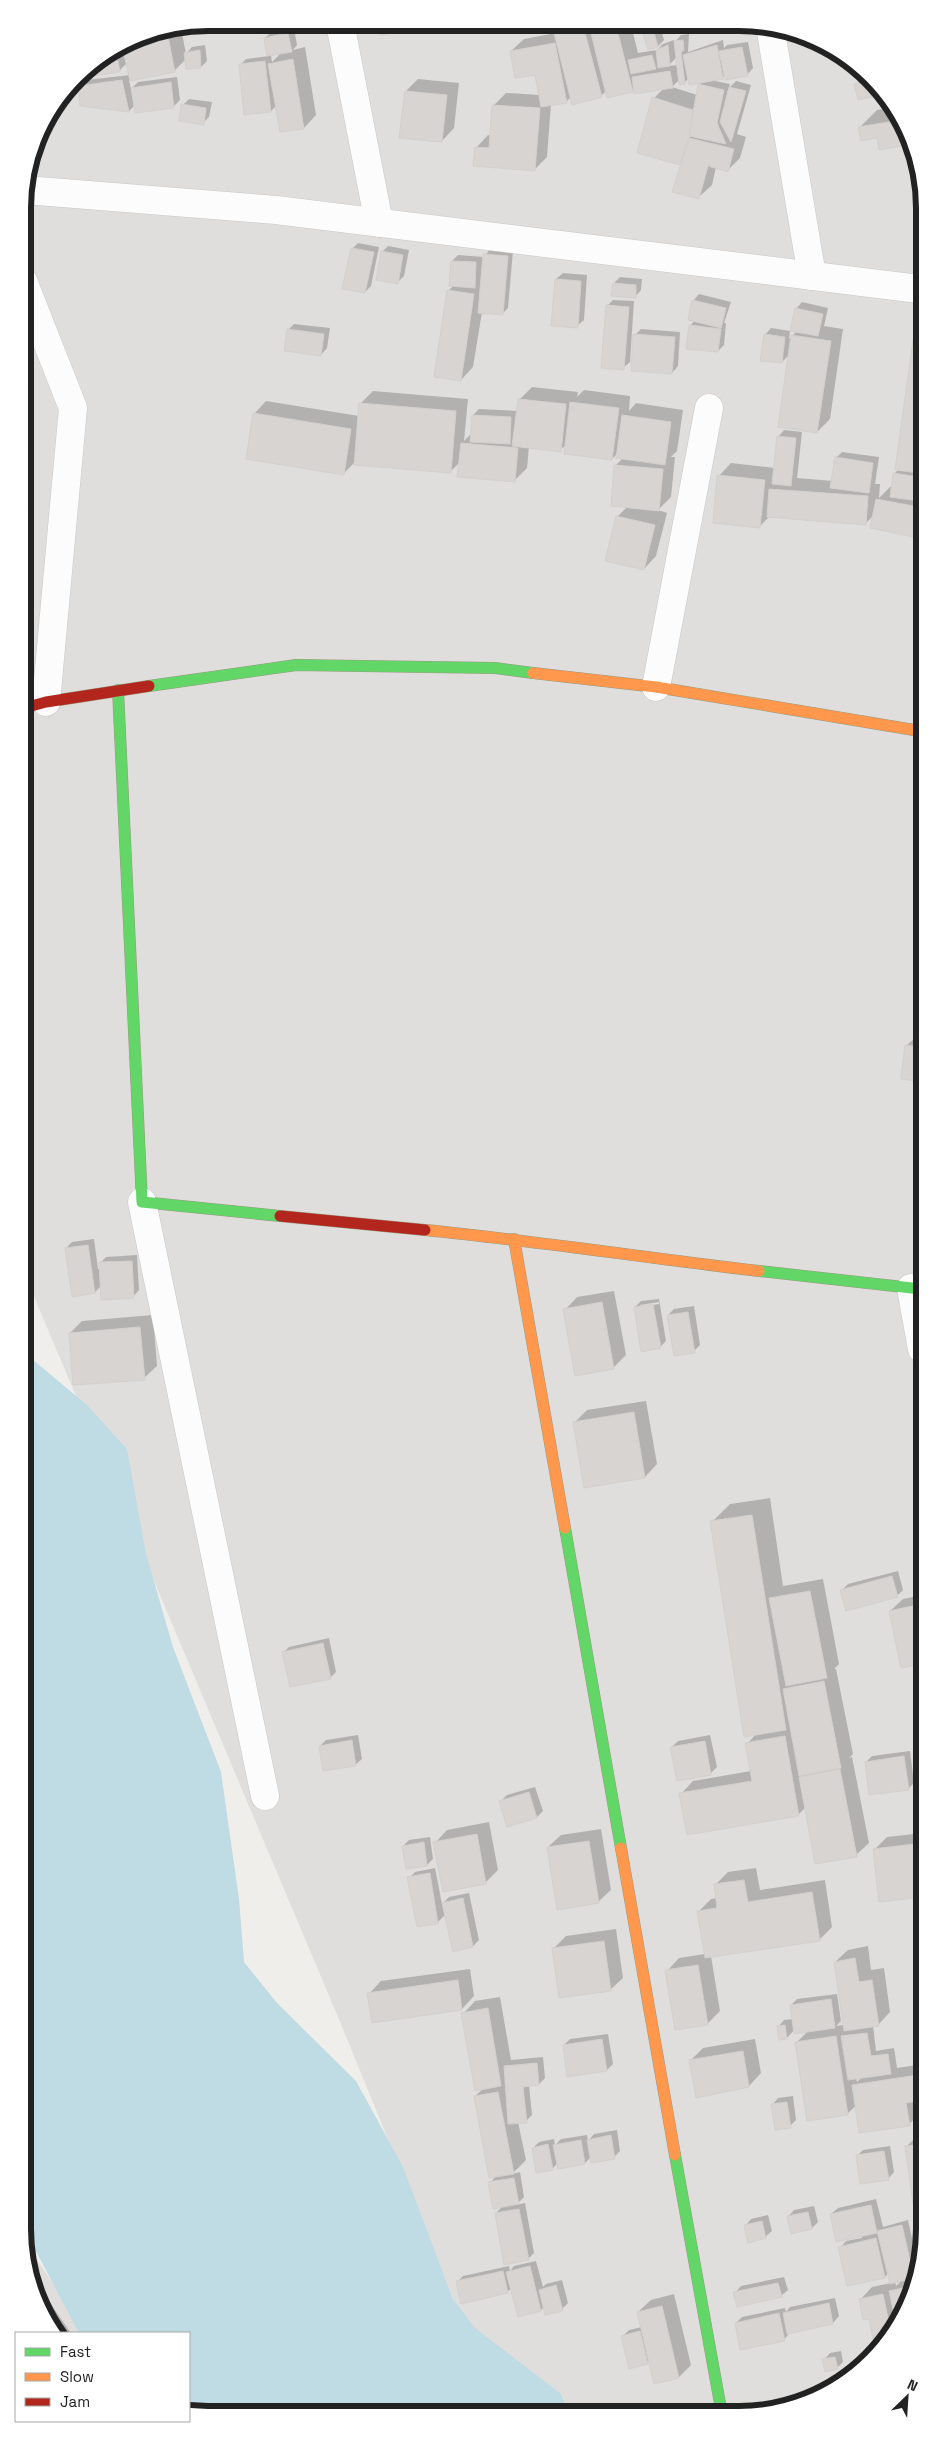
<svg xmlns="http://www.w3.org/2000/svg" width="947" height="2437" viewBox="0 0 947 2437" font-family="'Space Grotesk',sans-serif">
<style>
.residential{fill:#dfdedc}
.water{fill:#bfdbe3}
.shadow{fill:#0003;fill-rule:evenodd}
.building{fill:#d7d4d2;stroke:#d3d0cc}
.lines{fill:none;stroke-linecap:round;stroke-linejoin:round}
.street-casing{stroke:#c9c8c7;stroke-width:29}
.fast-casing{stroke:#999a82;stroke-width:12}
.slow-casing{stroke:#999a82;stroke-width:12}
.jam-casing{stroke:#999a82;stroke-width:12}
.street{stroke:#fdfcfc;stroke-width:28}
.fast{stroke:#63d668;stroke-width:11}
.slow{stroke:#ff974d;stroke-width:11}
.jam{stroke:#b3261e;stroke-width:11}
.rim{fill:none;stroke:#222;stroke-width:6}
</style>
<rect width="100%" height="100%" fill="#f0eeeb"/>
<g class="residential">
<polygon points="208,23 775,26 821,42 870,77 900,116 918,160 924,2241 910,2300 879,2351 832,2389 787,2408 499,2410 338,2017 30,1287 26,1269 23,196 42,126 86,69 137,37"/>
<polygon points="29,2247 85,2333 57,2333 48,2322 29,2277"/>
</g>
<polygon class="water" points="26,1354 87,1405 127,1449 146,1554 173,1647 221,1772 239,1899 244,1962 277,2003 356,2081 403,2167 453,2299 475,2328 561,2394 567,2409 189,2411 189,2333 79,2333 29,2238"/>
<g class="shadow">
<polygon points="379,24 449,24 381,33"/>
<path d="M554,25h77l7,28 19,-3 5,-5 -4,1 16,-6v3l7,-8 8,-1 -1,18 35,-12 1,8 3,-3 21,-3 5,26 -6,7h-22l-3,3 -12,2 20,4 -1,4 7,-7 15,4 -14,49 9,3 -6,21 -12,12 -12,-3 -4,18 -13,12 -15,-37 -4,4 -26,-66 10,-10h-29l-3,3h-26l-5,5 -30,1 -4,4 -16,3 -4,53 -12,12 -59,-21 12,-13 3,1 3,-31 12,-12 34,2 -4,-21 -25,-23 13,-12 32,-6zM677,57l1,8 -10,1zM689,78l14,3 -4,4 -2,10 -25,-8 7,-7 5,3zM690,129l2,1 -6,21h-3z"/>
<polygon points="660,26 664,40 658,46 645,35 651,28"/>
<polygon points="181,28 186,54 192,47 205,45 207,61 201,67 186,59 174,71 129,80 131,89 138,82 177,77 180,100 174,106 136,112 135,105 129,111 80,86 86,80 130,75 127,63 119,71 86,76 85,69 137,37"/>
<path d="M294,28l3,17 -4,5 12,-3 11,68 -12,13 -28,-22 -5,5 -31,-46 6,-6 23,-3 -4,-18 6,-6zM281,53l-9,9 -1,-7z"/>
<polygon points="870,76 881,92 859,99 856,85 862,78"/>
<polygon points="418,79 459,83 454,128 442,141 406,91"/>
<polygon points="189,99 212,102 209,117 203,123 183,105"/>
<polygon points="893,107 900,116 911,143 878,137 859,128 877,110"/>
<polygon points="358,243 379,247 371,286 365,292 352,249"/>
<polygon points="388,246 409,250 404,276 398,282 382,252"/>
<polygon points="490,249 513,251 508,308 502,314 482,312 473,367 461,380 436,376 449,290 454,285 452,261 458,255 484,257"/>
<polygon points="563,273 587,275 584,320 577,326 556,279"/>
<polygon points="620,277 642,279 641,290 635,297 614,283"/>
<polygon points="699,294 731,302 724,323 726,323 724,345 718,351 690,326 695,320 693,301"/>
<polygon points="613,300 634,301 630,362 623,368 607,306"/>
<polygon points="802,302 828,308 824,326 843,329 830,419 817,432 790,354 782,362 765,335 771,328 790,331 789,339 797,331 796,309"/>
<polygon points="294,324 330,328 327,348 321,355 288,330"/>
<polygon points="919,324 919,536 872,527 874,515 866,523 770,516 760,526 719,476 731,463 775,468 778,437 784,430 802,432 797,478 833,481 836,458 842,452 879,457 875,484 880,484 879,498 890,487 892,487 894,474 899,469 916,326"/>
<polygon points="641,329 680,332 678,366 672,373 635,335"/>
<polygon points="532,387 578,392 577,397 584,390 630,396 629,411 636,403 683,410 677,451 671,457 675,457 671,497 658,510 667,513 656,556 644,569 617,517 627,507 615,466 623,458 618,453 612,459 567,444 560,450 529,446 527,468 514,481 460,462 450,472 354,463 344,473 254,414 266,401 359,416 360,404 373,391 468,399 464,441 472,433 473,415 479,409 518,411 519,400"/>
<polygon points="921,1014 921,1081 906,1046 918,1035"/>
<polygon points="94,1239 98,1269 100,1269 100,1263 106,1257 137,1255 139,1290 133,1297 101,1286 95,1292 66,1248 72,1242"/>
<polygon points="614,1291 626,1355 613,1368 565,1310 577,1297"/>
<path d="M659,1299l7,42 -6,6 -25,-40 6,-6zM659,1302v2l-19,3v-2z"/>
<polygon points="694,1306 700,1345 694,1351 668,1315 674,1309"/>
<polygon points="153,1315 157,1366 144,1378 70,1333 82,1321"/>
<polygon points="646,1401 657,1464 645,1477 574,1423 587,1410"/>
<polygon points="770,1498 783,1586 823,1579 839,1664 834,1669 836,1669 853,1754 849,1758 852,1757 869,1843 856,1855 806,1807 798,1815 681,1794 693,1781 751,1771 747,1744 757,1733 712,1522 730,1504"/>
<polygon points="898,1571 903,1590 897,1596 842,1590 848,1584"/>
<polygon points="922,1595 922,1663 902,1667 890,1611 903,1599"/>
<polygon points="329,1638 336,1672 330,1678 283,1653 289,1647"/>
<polygon points="358,1735 362,1759 355,1765 320,1746 326,1740"/>
<polygon points="710,1735 717,1767 711,1773 672,1747 678,1741"/>
<polygon points="910,1751 914,1783 908,1789 866,1762 872,1756"/>
<polygon points="535,1787 543,1811 537,1817 508,1826 501,1801 507,1795"/>
<polygon points="489,1822 498,1870 485,1883 435,1843 447,1830"/>
<polygon points="601,1829 611,1890 598,1902 548,1847 561,1835"/>
<polygon points="923,1833 923,1895 880,1900 874,1850 887,1837"/>
<polygon points="430,1837 433,1859 427,1865 403,1846 409,1840"/>
<polygon points="435,1868 442,1904 449,1897 469,1893 479,1940 473,1946 453,1950 446,1914 438,1922 409,1878 415,1872"/>
<polygon points="756,1868 760,1890 825,1880 832,1927 820,1939 711,1956 720,2011 707,2024 667,1971 679,1958 705,1954 699,1911 711,1899 717,1898 715,1885 728,1872"/>
<polygon points="616,1929 623,1978 610,1990 554,1948 566,1936"/>
<path d="M868,1946l3,24 13,-2 6,44 -12,13h-5l3,26 18,-3 3,20 27,-4v35h-4l2,13 -13,12 -52,-19 -10,9 -51,-71 12,-12 -13,-2 -8,9 -9,-11 6,-7 9,-1 -2,-14 6,-6 40,-5 4,27 -5,5 8,-1 -9,-63 13,-12zM863,2076l-6,6 -1,-5z"/>
<polygon points="470,1969 474,1996 462,2009 369,1994 381,1981"/>
<polygon points="500,1997 511,2060 543,2057 545,2078 539,2084 529,2085 532,2115 526,2121 518,2122 526,2160 512,2174 520,2172 524,2197 516,2205 525,2203 534,2253 528,2259 496,2213 504,2205 490,2183 496,2176 475,2096 484,2088 463,2014 475,2001"/>
<polygon points="608,2034 613,2064 607,2070 564,2045 570,2039"/>
<polygon points="755,2039 761,2073 749,2086 690,2061 703,2048"/>
<polygon points="793,2096 796,2120 790,2126 772,2105 778,2098"/>
<polygon points="617,2130 620,2151 614,2157 591,2157 585,2163 559,2168 558,2163 552,2169 533,2148 539,2142 554,2139 555,2145 561,2139 587,2135 588,2141 594,2134"/>
<polygon points="924,2133 924,2202 914,2203 906,2147 919,2134"/>
<polygon points="890,2146 894,2172 888,2179 857,2156 863,2150"/>
<path d="M876,2199l7,28 25,-7 10,46 -8,34 -33,52 -7,-34 -10,-18 12,-13 19,-4 -3,-10 -3,4 -45,-29 6,-7 16,-3 -1,-3 -30,-21 7,-6zM902,2280l-6,6 -1,-5z"/>
<polygon points="814,2206 818,2222 812,2228 788,2217 794,2210"/>
<polygon points="768,2215 772,2231 765,2237 745,2226 751,2219"/>
<polygon points="536,2261 543,2287 546,2284 562,2280 568,2303 562,2309 545,2306 541,2310 512,2288 507,2292 457,2282 463,2276 509,2266 510,2271 514,2266"/>
<polygon points="29,2273 71,2333 57,2333 48,2322"/>
<polygon points="784,2277 788,2290 781,2296 735,2293 741,2286"/>
<polygon points="674,2294 691,2365 679,2377 650,2360 648,2363 623,2336 629,2330 642,2327 638,2312 651,2300"/>
<polygon points="835,2298 839,2316 833,2323 790,2332 784,2340 736,2323 742,2317 785,2308 786,2312 790,2307"/>
<polygon points="841,2351 843,2362 837,2368 824,2360 830,2353"/>
<polygon points="783,2401 784,2408 759,2408 762,2405"/>
</g>
<g class="building">
<polygon points="378,24 458,24 380,35"/>
<polygon points="552,25 583,25 602,97 572,105"/>
<polygon points="589,25 616,25 633,92 607,98"/>
<polygon points="716,26 738,26 718,31"/>
<polygon points="167,31 175,72 130,81 122,46 137,37"/>
<polygon points="654,32 658,47 648,50 643,34"/>
<polygon points="288,33 292,52 267,56 264,38"/>
<polygon points="683,40 684,50 681,52 685,84 679,85 674,41"/>
<polygon points="555,43 567,103 541,107 535,75 515,78 510,51"/>
<polygon points="668,45 670,66 658,68 656,50"/>
<polygon points="717,45 723,79 689,85 683,55"/>
<polygon points="742,47 748,76 725,80 719,51"/>
<polygon points="116,50 120,72 85,77 86,69"/>
<polygon points="200,50 201,68 186,69 184,53"/>
<polygon points="652,55 656,69 631,74 628,60"/>
<polygon points="293,59 304,129 280,132 268,64"/>
<polygon points="265,61 271,112 244,115 239,64"/>
<polygon points="670,71 673,88 634,94 632,77"/>
<polygon points="122,80 129,112 80,106 78,86"/>
<polygon points="872,80 880,95 858,100 854,84"/>
<polygon points="171,82 174,108 135,113 131,88"/>
<polygon points="698,84 724,90 717,123 726,144 689,136"/>
<polygon points="729,87 746,91 731,142 720,122"/>
<polygon points="405,91 447,95 442,142 399,138"/>
<polygon points="652,97 693,110 689,136 680,165 637,153"/>
<polygon points="181,104 206,108 204,125 179,121"/>
<polygon points="492,105 540,108 535,171 473,166 475,147 489,148"/>
<polygon points="901,120 912,144 879,150 877,138 861,141 858,127"/>
<polygon points="689,138 734,149 728,172 708,166 699,199 672,192"/>
<polygon points="351,248 374,252 365,293 342,289"/>
<polygon points="381,251 403,255 398,284 376,280"/>
<polygon points="483,254 508,256 503,315 478,313"/>
<polygon points="451,261 476,262 475,288 449,286"/>
<polygon points="555,279 581,281 578,328 551,326"/>
<polygon points="613,283 636,285 636,298 611,296"/>
<polygon points="447,290 474,294 461,381 434,377"/>
<polygon points="692,300 726,308 721,328 688,320"/>
<polygon points="606,305 629,307 624,370 601,368"/>
<polygon points="795,308 823,314 818,336 790,331"/>
<polygon points="689,325 721,329 718,352 686,349"/>
<polygon points="915,326 919,326 919,473 895,470"/>
<polygon points="287,329 324,334 321,356 284,351"/>
<polygon points="633,334 675,337 672,374 631,371"/>
<polygon points="764,334 785,337 782,363 760,361"/>
<polygon points="791,335 831,341 817,433 778,427"/>
<polygon points="518,399 566,404 561,452 512,446"/>
<polygon points="570,402 619,408 612,460 564,454"/>
<polygon points="359,403 456,411 451,473 354,465"/>
<polygon points="253,413 351,429 344,475 246,459"/>
<polygon points="472,415 511,417 510,444 470,442"/>
<polygon points="622,415 671,422 665,465 616,458"/>
<polygon points="777,436 796,438 791,486 772,484"/>
<polygon points="461,443 518,448 515,482 457,477"/>
<polygon points="835,457 873,463 869,493 830,488"/>
<polygon points="614,465 663,469 659,511 611,506"/>
<polygon points="893,473 919,477 919,501 890,497"/>
<polygon points="717,475 765,480 760,528 713,523"/>
<polygon points="769,489 868,496 866,525 767,517"/>
<polygon points="876,499 919,507 919,538 870,528"/>
<polygon points="616,516 655,525 644,570 605,561"/>
<polygon points="921,1006 921,1043 915,1042"/>
<polygon points="905,1045 921,1047 921,1082 901,1079"/>
<polygon points="88,1245 95,1293 72,1297 65,1248"/>
<polygon points="132,1261 134,1298 101,1300 99,1262"/>
<polygon points="602,1302 614,1369 575,1376 563,1309"/>
<polygon points="653,1304 661,1348 641,1352 634,1307"/>
<polygon points="688,1312 695,1353 674,1356 667,1315"/>
<polygon points="140,1327 145,1380 73,1385 69,1333"/>
<polygon points="634,1412 645,1478 584,1488 573,1422"/>
<polygon points="752,1515 786,1730 744,1737 710,1521"/>
<polygon points="892,1576 898,1597 846,1611 840,1590"/>
<polygon points="810,1591 827,1678 786,1686 769,1598"/>
<polygon points="922,1604 922,1664 901,1668 889,1611"/>
<polygon points="323,1643 331,1679 290,1687 282,1652"/>
<polygon points="824,1681 841,1768 799,1776 783,1689"/>
<polygon points="785,1736 799,1816 687,1835 679,1793 752,1781 745,1743"/>
<polygon points="352,1740 356,1766 323,1771 319,1746"/>
<polygon points="705,1741 711,1775 677,1781 670,1747"/>
<polygon points="904,1756 909,1790 869,1795 865,1762"/>
<polygon points="840,1769 857,1857 815,1864 799,1777"/>
<polygon points="529,1792 537,1818 507,1827 499,1801"/>
<polygon points="477,1834 486,1884 443,1892 433,1842"/>
<polygon points="589,1841 599,1903 557,1910 547,1847"/>
<polygon points="424,1842 427,1866 406,1869 402,1846"/>
<polygon points="923,1843 923,1897 879,1902 873,1849"/>
<polygon points="430,1873 438,1924 417,1927 407,1877"/>
<polygon points="744,1880 748,1902 812,1892 820,1941 705,1958 697,1911 717,1908 714,1884"/>
<polygon points="463,1898 473,1947 453,1952 442,1903"/>
<polygon points="604,1941 611,1991 559,1998 552,1948"/>
<polygon points="855,1958 859,1982 872,1980 879,2026 844,2031 834,1962"/>
<polygon points="698,1965 708,2025 675,2030 665,1970"/>
<polygon points="458,1980 462,2010 372,2023 367,1993"/>
<polygon points="831,1999 835,2028 794,2034 790,2005"/>
<polygon points="488,2008 501,2086 475,2091 461,2013"/>
<polygon points="785,2025 787,2039 779,2040 777,2026"/>
<polygon points="867,2033 871,2056 888,2054 891,2074 848,2080 841,2036"/>
<polygon points="836,2036 848,2115 807,2121 795,2042"/>
<polygon points="602,2039 607,2071 567,2077 563,2045"/>
<polygon points="743,2051 749,2087 696,2098 689,2060"/>
<polygon points="537,2063 539,2085 523,2087 527,2123 508,2124 504,2066"/>
<polygon points="924,2074 924,2100 906,2103 910,2126 859,2133 852,2085"/>
<polygon points="498,2092 514,2174 489,2178 474,2096"/>
<polygon points="787,2102 791,2128 775,2130 771,2104"/>
<polygon points="611,2135 615,2159 591,2163 587,2140"/>
<polygon points="581,2140 585,2164 558,2169 553,2145"/>
<polygon points="548,2144 553,2170 536,2173 532,2148"/>
<polygon points="924,2144 924,2203 913,2204 905,2146"/>
<polygon points="884,2151 889,2180 860,2184 856,2155"/>
<polygon points="514,2178 519,2204 493,2209 488,2182"/>
<polygon points="871,2205 877,2233 836,2242 830,2214"/>
<polygon points="519,2209 529,2260 504,2265 495,2213"/>
<polygon points="808,2212 812,2229 791,2234 787,2216"/>
<polygon points="762,2221 766,2238 748,2243 744,2225"/>
<polygon points="902,2225 914,2278 890,2284 877,2231"/>
<polygon points="876,2238 885,2278 847,2286 838,2247"/>
<polygon points="530,2266 541,2311 518,2317 506,2272"/>
<polygon points="503,2271 508,2293 461,2304 456,2281"/>
<polygon points="778,2283 782,2297 737,2307 733,2292"/>
<polygon points="556,2285 563,2311 545,2315 539,2290"/>
<polygon points="912,2286 910,2300 896,2323 889,2291"/>
<polygon points="883,2294 891,2332 876,2353 869,2319 863,2320 859,2299"/>
<polygon points="829,2303 833,2324 787,2334 783,2313"/>
<polygon points="662,2306 679,2378 654,2384 637,2312"/>
<polygon points="779,2313 785,2341 740,2350 735,2323"/>
<polygon points="640,2331 648,2364 629,2369 621,2336"/>
<polygon points="835,2357 838,2369 825,2372 822,2359"/>
</g>
<g class="lines">
<defs>
<g id="street">
<polyline points="340,23 379,223"/>
<polyline points="770,26 812,276"/>
<polyline points="25,190 276,210 919,289"/>
<polyline points="23,281 73,408 46,702"/>
<polyline points="656,687 709,408"/>
<polyline points="142,1202 265,1796"/>
<polyline points="911,1288 922,1349"/>
</g>
<g id="fast">
<polyline points="149,686 296,665 495,668 533,673"/>
<polyline points="118,690 142,1202 280,1216"/>
<polyline points="759,1271 921,1289"/>
<polyline points="565,1528 621,1848"/>
<polyline points="675,2155 721,2409"/>
</g>
<g id="slow">
<polyline points="533,673 656,687 920,731"/>
<path d="M425,1230c112,11 222,28 334,41"/>
<polyline points="514,1239 565,1528"/>
<polyline points="621,1848 675,2155"/>
</g>
<g id="jam">
<polyline points="24,708 46,702 149,686"/>
<polyline points="280,1216 425,1230"/>
</g>
</defs>
<use href="#street" class="street-casing"/>
<use href="#fast" class="fast-casing"/>
<use href="#slow" class="slow-casing"/>
<use href="#jam" class="jam-casing"/>
<use href="#street" class="street"/>
<use href="#fast" class="fast"/>
<use href="#slow" class="slow"/>
<use href="#jam" class="jam"/>
</g>
<path d="M0 0H947V2437H0ZM208 31H739A177 177 0 0 1 916 208V2229A177 177 0 0 1 739 2406H208A177 177 0 0 1 31 2229V208A177 177 0 0 1 208 31Z" fill="#fff" fill-rule="evenodd"/>
<path class="rim" d="M208 31H739A177 177 0 0 1 916 208V2229A177 177 0 0 1 739 2406H208A177 177 0 0 1 31 2229V208A177 177 0 0 1 208 31Z"/>
<rect x="15" y="2332" width="175" height="90" fill="#ffffff" stroke="#a7a7a7"/>
<rect x="25" y="2348" width="25" height="8" fill="#63d668" stroke="#a7a7a7"/>
<text x="60" y="2357" font-size="15" fill="#222222">Fast</text>
<rect x="25" y="2373" width="25" height="8" fill="#ff974d" stroke="#a7a7a7"/>
<text x="60" y="2382" font-size="15" fill="#222222">Slow</text>
<rect x="25" y="2398" width="25" height="8" fill="#b3261e" stroke="#a7a7a7"/>
<text x="60" y="2407" font-size="15" fill="#222222">Jam</text>
<g transform="translate(907 2397) rotate(25)" stroke="#ffffff" stroke-width="4" paint-order="stroke">
<path d="M0-4L9 19L0 12L-9 19Z" fill="#222222"/>
<text y="-8" font-size="14" font-weight="bold" text-anchor="middle" fill="#222222">N</text>
</g>
</svg>
